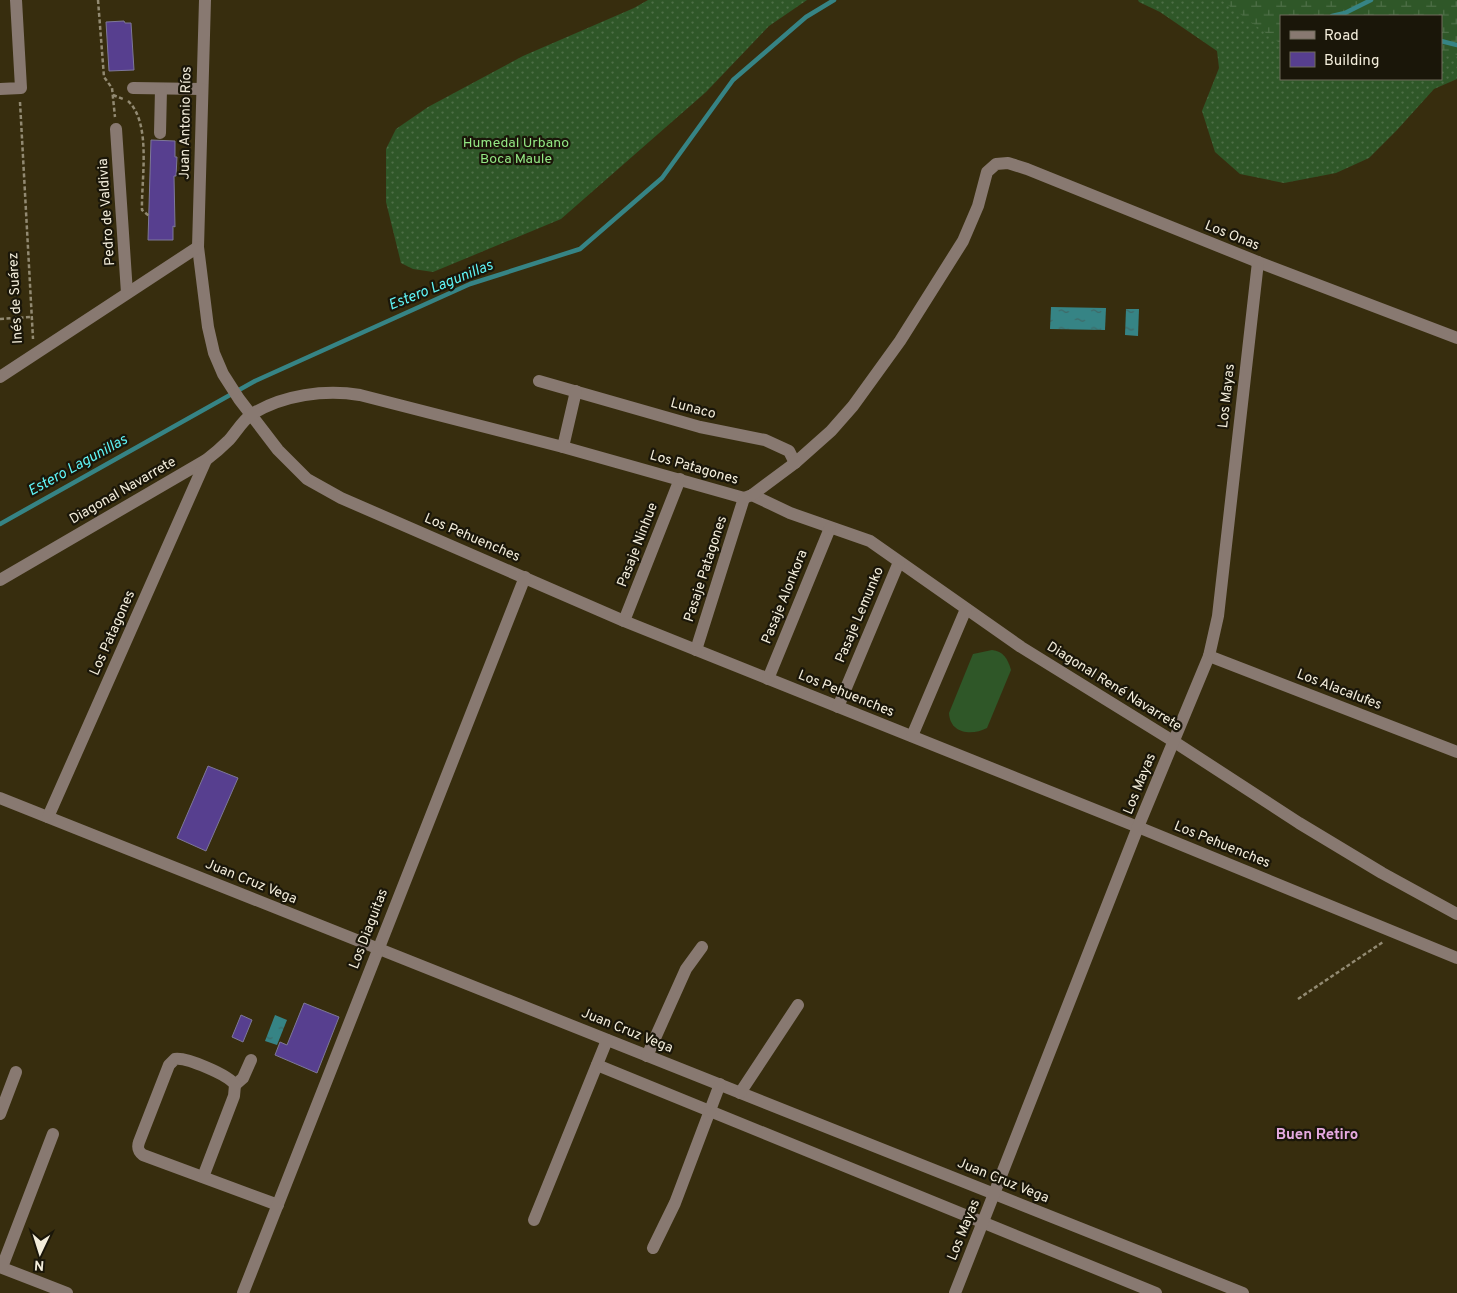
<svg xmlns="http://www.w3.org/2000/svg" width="1457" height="1293" viewBox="0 0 1457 1293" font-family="Overpass,sans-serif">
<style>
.grass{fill:url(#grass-dots);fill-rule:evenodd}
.wetland{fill:url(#wetland-marsh)}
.garden{fill:#2f5728}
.water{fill:url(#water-ripples)}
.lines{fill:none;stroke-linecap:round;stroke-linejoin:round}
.stream{stroke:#368485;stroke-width:4.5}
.building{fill:#573f8f;stroke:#7e7898}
.path{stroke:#928a72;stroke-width:2.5;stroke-dasharray:4 2.5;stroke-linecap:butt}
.minor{stroke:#887971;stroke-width:12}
.labels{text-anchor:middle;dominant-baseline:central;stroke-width:4.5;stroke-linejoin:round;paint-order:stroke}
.street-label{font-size:14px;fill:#f3eddb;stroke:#1a1609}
.park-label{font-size:14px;fill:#93e784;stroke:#1a1609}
.water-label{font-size:15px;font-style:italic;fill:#5ff3f5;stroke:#1a1609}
.neighbourhood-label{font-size:15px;font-weight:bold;fill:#e6aae1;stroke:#1a1609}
</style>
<defs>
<pattern id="grass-dots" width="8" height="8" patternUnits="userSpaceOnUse" patternTransform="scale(1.25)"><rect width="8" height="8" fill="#2f5728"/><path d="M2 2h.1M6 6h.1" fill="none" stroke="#4e6f47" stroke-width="1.8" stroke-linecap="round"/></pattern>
<pattern id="wetland-marsh" width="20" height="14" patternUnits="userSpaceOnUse" patternTransform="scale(1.25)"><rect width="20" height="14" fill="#2f5728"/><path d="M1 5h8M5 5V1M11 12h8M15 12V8" fill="none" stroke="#4e6f47"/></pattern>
<pattern id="water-ripples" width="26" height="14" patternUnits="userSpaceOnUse" patternTransform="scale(1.25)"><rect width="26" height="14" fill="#368485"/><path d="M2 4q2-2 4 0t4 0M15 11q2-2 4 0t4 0" fill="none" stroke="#3f6967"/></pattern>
</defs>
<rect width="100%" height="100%" fill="#372d0e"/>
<g class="grass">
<polygon points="648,0 807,0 769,26 706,92 561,219 433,272 413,269 401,263 386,202 386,149 396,129 428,107 523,56 634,8"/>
<path d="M1138,0h319v79l-23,10 -37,41 -28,28 -33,15 -52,10 -44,-9 -25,-22 -13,-41 17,-43 -2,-17 -57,-39 -21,-10zM1281,16h160v63h-160z"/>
</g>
<polygon class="wetland" points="1221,0 1457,0 1457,55 1441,54 1441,16 1281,16 1281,44"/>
<path class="garden" d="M992,650c11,1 16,9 19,20l-24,58c-15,8 -37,6 -38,-15l24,-59z"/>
<g class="water">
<polygon points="1051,307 1106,308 1105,330 1050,329"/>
<polygon points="1126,309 1139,309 1138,336 1125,335"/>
<polygon points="275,1015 287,1020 277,1045 265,1041"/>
</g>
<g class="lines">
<g class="stream">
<polyline points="1332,16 1345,13 1371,0"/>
<polyline points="1441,41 1457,45"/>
<polyline points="0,524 255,381 470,284 580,249 662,178 733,80 806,17 834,0"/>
</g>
</g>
<g class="building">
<polygon points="124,21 125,23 131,23 134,70 109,71 106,22"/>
<polygon points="151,140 175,141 175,157 177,157 176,176 174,176 175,227 173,226 173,240 148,240"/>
<polygon points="208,766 238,778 206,851 177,838"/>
<polygon points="304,1003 339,1017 317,1073 275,1055 280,1042 287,1045"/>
<polygon points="241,1015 252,1020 243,1042 232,1037"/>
</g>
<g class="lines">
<g class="path">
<polyline points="98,0 104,77 112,88 115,117"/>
<polyline points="113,95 123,99"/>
<path d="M128,101c24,22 13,80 14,109l7,6"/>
<polyline points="20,102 33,339"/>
<polyline points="0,319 31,317"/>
<polyline points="1298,999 1383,942"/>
</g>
<g class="minor">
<polyline points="205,0 198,247 208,327 214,353 223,374 239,399 278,450 307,479 341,498 624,621 1138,827 1457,958"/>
<polyline points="133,88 202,89"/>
<polyline points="0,89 21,88 16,0"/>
<polyline points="116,129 127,293"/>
<polyline points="160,133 161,89"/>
<polyline points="0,377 198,247"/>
<polyline points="539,381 700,427 765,440 789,451 795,463"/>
<polyline points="563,447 576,391"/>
<polyline points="752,495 790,513 870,541 1021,647 1173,741 1299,823 1382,873 1457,914"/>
<path d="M0,580l206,-120c8,-6 16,-13 23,-20 7,-8 14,-20 23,-26 31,-19 73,-25 108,-19l203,52 181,51 8,-3 43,-32 36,-32 22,-25 47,-65 63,-100 15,-35 9,-34 9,-8 12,-1 19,6 231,93 199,76"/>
<polyline points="624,621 680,479"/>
<polyline points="696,650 744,498"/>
<polyline points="1209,656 1457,752"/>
<polyline points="768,679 830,528"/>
<polyline points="838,707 899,562"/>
<polyline points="912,736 966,609"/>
<polyline points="0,798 1243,1293"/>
<polyline points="48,817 206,460"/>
<polyline points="647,1056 686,969 702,947"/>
<polyline points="597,1065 1156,1293"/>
<polyline points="235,1085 243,1078 251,1060"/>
<polyline points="740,1093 798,1005"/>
<polyline points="0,1114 16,1072"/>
<path d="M203,1177l31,-81 1,-11c-6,-10 -49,-28 -60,-26l-6,6 -30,77c-2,6 -1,9 4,13l135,50"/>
<polyline points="534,1220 607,1040"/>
<polyline points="653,1248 675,1203 720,1084"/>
<polyline points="0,1267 67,1293"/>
<polyline points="2,1267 53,1134"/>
<polyline points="243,1293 525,577"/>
<polyline points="955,1293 1138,827 1209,656 1218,616 1258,262"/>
</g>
</g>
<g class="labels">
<g class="street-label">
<text transform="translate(186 123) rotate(-89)">Juan Antonio Ríos</text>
<text transform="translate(107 212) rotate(-94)">Pedro de Valdivia</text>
<text transform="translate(1232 236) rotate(22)">Los Onas</text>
<text transform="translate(16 298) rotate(-93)">Inés de Suárez</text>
<text transform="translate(1227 396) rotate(-84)">Los Mayas</text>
<text transform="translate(693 409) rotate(15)">Lunaco</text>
<text transform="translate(694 468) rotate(16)">Los Patagones</text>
<text transform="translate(123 491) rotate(-30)">Diagonal Navarrete</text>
<text transform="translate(472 538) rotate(23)">Los Pehuenches</text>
<text transform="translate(638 545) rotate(-69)">Pasaje Ninhue</text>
<text transform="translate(706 569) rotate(-72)">Pasaje Patagones</text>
<text transform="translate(785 597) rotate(-68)">Pasaje Alonkora</text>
<text transform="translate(860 615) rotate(-67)">Pasaje Lemunko</text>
<text transform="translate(113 633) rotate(-66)">Los Patagones</text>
<text transform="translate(1114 687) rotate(32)">Diagonal René Navarrete</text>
<text transform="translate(1339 690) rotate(21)">Los Alacalufes</text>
<text transform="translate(846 694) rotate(22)">Los Pehuenches</text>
<text transform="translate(1140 784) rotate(-68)">Los Mayas</text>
<text transform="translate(1222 845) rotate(22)">Los Pehuenches</text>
<text transform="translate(251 882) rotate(22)">Juan Cruz Vega</text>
<text transform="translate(369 929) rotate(-69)">Los Diaguitas</text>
<text transform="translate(627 1031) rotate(22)">Juan Cruz Vega</text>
<text transform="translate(1003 1181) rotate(22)">Juan Cruz Vega</text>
<text transform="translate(964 1230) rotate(-68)">Los Mayas</text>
</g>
<g class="park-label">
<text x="516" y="143">Humedal Urbano<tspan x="516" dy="16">Boca Maule</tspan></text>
</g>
<g class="water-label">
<text transform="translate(441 286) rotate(-22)">Estero Lagunillas</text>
<text transform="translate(78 466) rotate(-29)">Estero Lagunillas</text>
</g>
<g class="neighbourhood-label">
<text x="1317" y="1135">Buen Retiro</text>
</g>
</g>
<rect x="1280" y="15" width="162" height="65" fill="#1a1609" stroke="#716c5d"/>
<rect x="1290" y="31" width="25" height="8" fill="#887971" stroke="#716c5d"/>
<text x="1324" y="40" font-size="15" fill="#f3eddb">Road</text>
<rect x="1290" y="52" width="25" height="15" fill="#573f8f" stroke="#716c5d"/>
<text x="1324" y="65" font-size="15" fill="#f3eddb">Building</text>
<g transform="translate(40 1253) rotate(184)" stroke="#1a1609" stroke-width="4" paint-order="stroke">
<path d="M0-4L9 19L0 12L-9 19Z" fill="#f3eddb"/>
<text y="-8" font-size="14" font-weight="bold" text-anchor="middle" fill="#f3eddb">N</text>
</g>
</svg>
